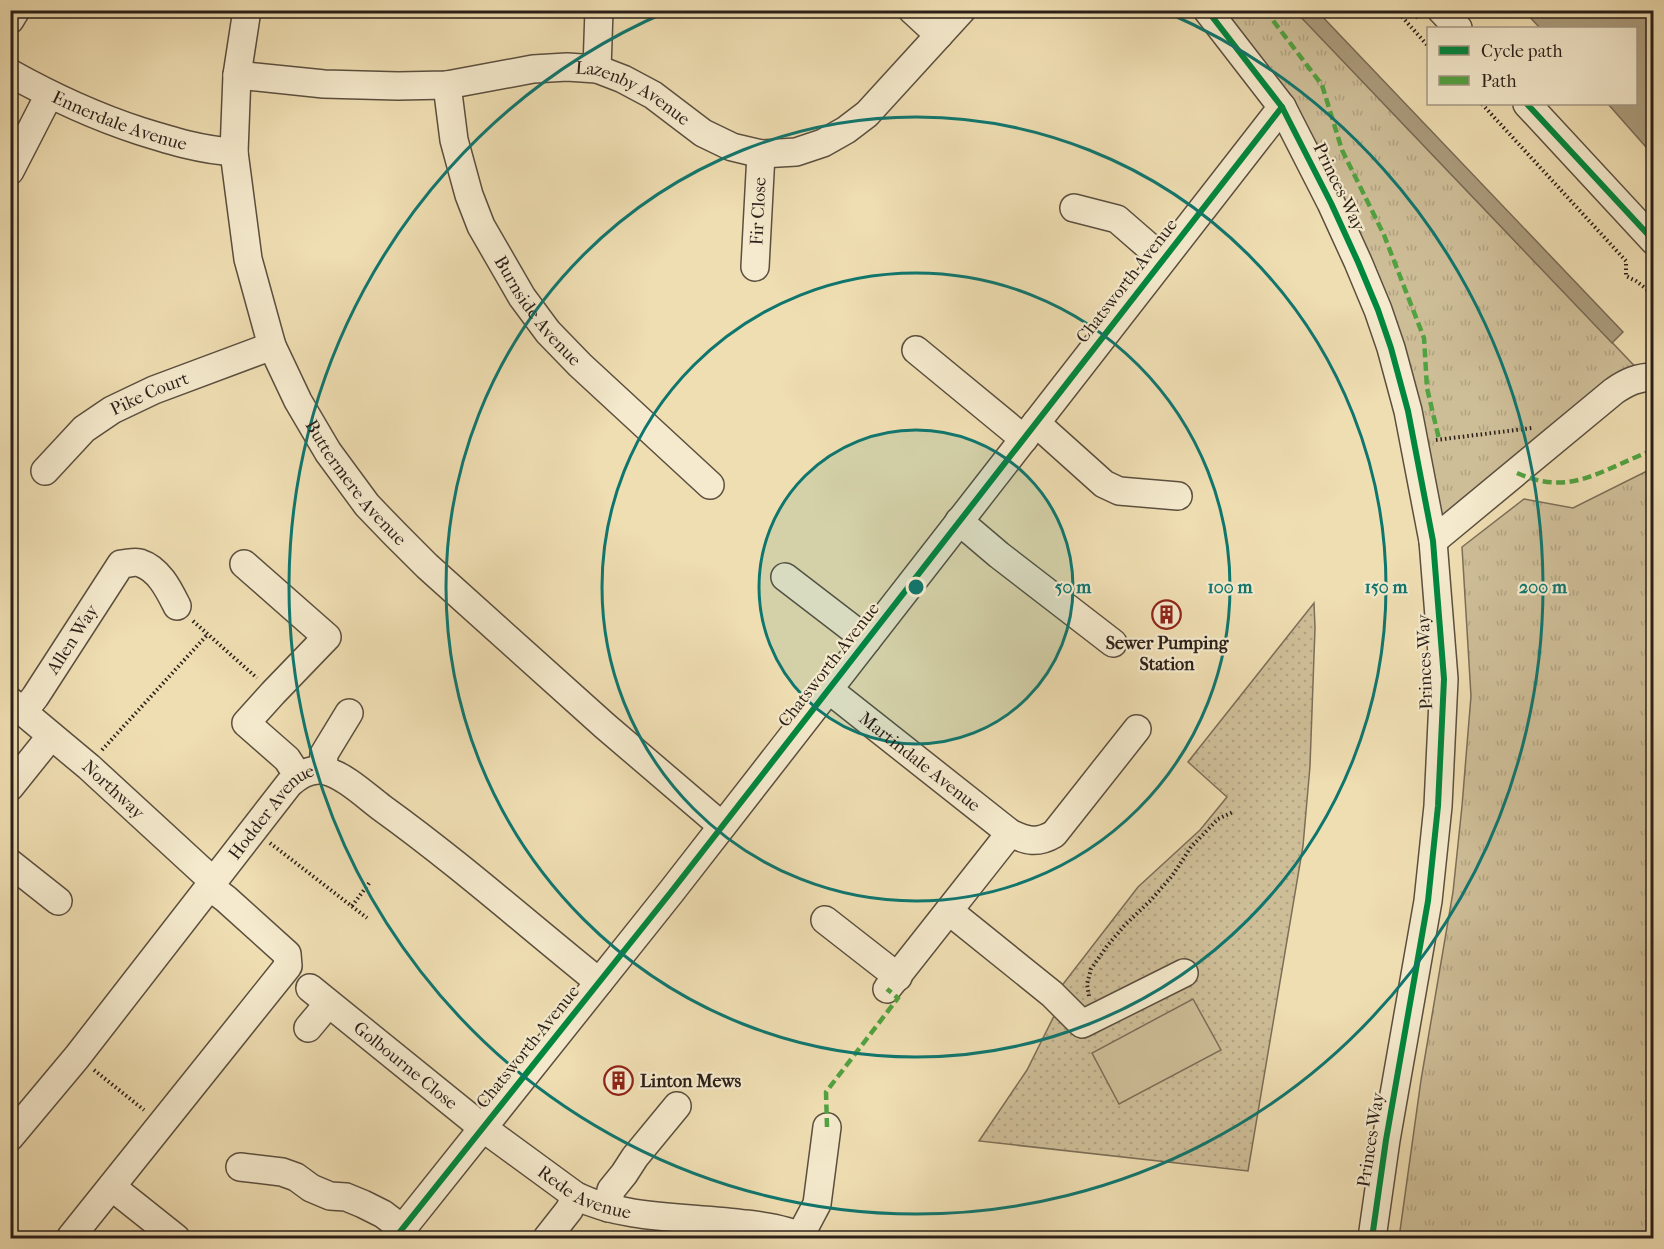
<svg xmlns="http://www.w3.org/2000/svg" width="1664" height="1249" viewBox="0 0 1664 1249" font-family="'IM FELL French Canon',serif">
<style>
.grass{fill:url(#grass-tufts);stroke:#7c6e58;stroke-width:1.5}
.park{fill:url(#park-dots);stroke:#7c6e58;stroke-width:1.5}
.garden{fill:#cebe98;stroke:#7c6e58;stroke-width:1.5}
.water{fill:#ac9d7e;stroke:#786b56;stroke-width:1.5}
.lines{fill:none;stroke-linecap:round;stroke-linejoin:round}
.minor-casing{stroke:#5b4f3f;stroke-width:30}
.path{stroke:#2a1f19;stroke-width:4;stroke-dasharray:1.5 3;stroke-linecap:butt}
.minor{stroke:#f5eacd;stroke-width:27}
.quiet{stroke:#51a240;stroke-width:4.5;stroke-dasharray:9 4.5;stroke-linecap:butt}
.cycleway-casing{stroke:#f5eacd;stroke-width:10}
.cycleway{stroke:#00873e;stroke-width:6}
.ring{fill:none;stroke:#0f766e;stroke-width:3}
.labels{text-anchor:middle;dominant-baseline:central;stroke-width:4.5;stroke-linejoin:round;paint-order:stroke}
.street-label{font-size:18px;fill:#2a1f19;stroke:#f5eacd}
.poi-label{font-size:18px;font-weight:bold;fill:#2a1f19;stroke:#f5eacd}
.centre{fill:#0f766e;stroke:#f5eacd;stroke-width:3}
.ring-label{font-size:18px;text-anchor:middle;font-weight:bold;fill:#0f766e;stroke:#f5eacd;stroke-width:4.5;stroke-linejoin:round;paint-order:stroke}
</style>
<defs>
<pattern id="grass-tufts" width="24" height="20" patternUnits="userSpaceOnUse" patternTransform="scale(1.5)"><rect width="24" height="20" fill="#cebe98"/><path d="M3 7l-1-3M5 7V3M7 7l1-3M15 17l-1-3M17 17v-4M19 17l1-3" fill="none" stroke="#b1a382"/></pattern>
<pattern id="park-dots" width="8" height="8" patternUnits="userSpaceOnUse" patternTransform="scale(1.5)"><rect width="8" height="8" fill="#cebe98"/><path d="M2 2h.1M6 6h.1" fill="none" stroke="#b1a382" stroke-width="1.8" stroke-linecap="round"/></pattern>
</defs>
<rect width="100%" height="100%" fill="#efdeb2"/>
<filter id="stains"><feTurbulence type="fractalNoise" baseFrequency=".00333" numOctaves="4"/><feColorMatrix values="0 0 0 0 .2 0 0 0 0 .09 0 0 0 0 .02 0 0 0 .5 -.17"/></filter>
<radialGradient id="worn" r=".72"><stop offset=".6" stop-color="#630" stop-opacity="0"/><stop offset="1" stop-color="#630" stop-opacity=".3"/></radialGradient>
<g class="grass">
<polygon points="1207,11 1296,11 1645,377 1433,541 1358,262"/>
<polygon points="1653,468 1653,1238 1399,1238 1421,1080 1453,892 1462,806 1471,696 1462,547 1524,499 1573,508"/>
</g>
<polygon class="park" points="1314,603 1315,628 1310,766 1303,846 1248,1171 979,1141 1027,1070 1057,1010 1050,1001 1138,887 1200,830 1227,797 1188,762"/>
<polygon class="garden" points="1193,999 1221,1050 1119,1104 1092,1053"/>
<g class="water">
<polygon points="1295,11 1317,11 1623,332 1612,343"/>
<polygon points="1524,11 1653,11 1653,155 1608,104 1636,104 1636,28 1540,28"/>
</g>
<g class="lines">
<defs>
<g id="minor">
<path id="s1" d="M247,10l-10,65 -3,77 14,107 24,87 26,55 30,51 39,53 28,29 32,32 178,160 117,100"/>
<polyline points="912,10 939,35"/>
<polyline points="1207,10 1282,107 1331,203 1358,262 1378,310 1391,348 1408,411 1433,541 1444,679 1438,806 1428,901 1386,1140 1372,1238"/>
<polyline points="1441,10 1458,28"/>
<polyline points="10,20 16,10"/>
<polyline points="597,69 599,10"/>
<path id="s2" d="M10,73c43,24 84,43 130,58 32,10 61,19 94,21"/>
<path id="s3" d="M237,75l87,9 74,2 49,-1 86,-16 34,-2 30,2 26,10 30,16 50,38 29,14 29,7 35,-2 27,-9 23,-13 21,-16 95,-104"/>
<path id="s4" d="M447,85l7,55 15,55 12,31 41,71 26,35 32,33 130,120"/>
<polyline points="1527,104 1654,241"/>
<polyline points="10,171 49,95"/>
<polyline points="1074,208 1117,219 1163,259"/>
<path id="s5" d="M755,267l6,-113"/>
<polyline points="916,350 1024,439"/>
<polyline points="1036,423 1104,484 1119,491 1178,496"/>
<path id="s6" d="M45,471l39,-42 28,-19 42,-20 118,-44"/>
<polyline points="959,521 999,555 1113,643"/>
<path d="M1433,541l181,-150c13,-9 24,-14 40,-14"/>
<polyline points="244,564 327,637 273,693 246,723 287,759 298,776"/>
<polyline points="785,577 867,640"/>
<path id="s7" d="M828,689l182,144c17,8 27,11 44,1l83,-105"/>
<path id="s8" d="M10,701l79,66 124,114"/>
<path id="s9" d="M23,712l12,-15 86,-133c6,0 14,-3 19,-1 19,6 29,27 37,43"/>
<polyline points="323,770 324,754 349,713"/>
<polyline points="10,787 51,736"/>
<polyline points="10,863 58,901"/>
<polyline points="949,911 1052,994 1082,1024 1184,973"/>
<polyline points="825,920 898,977"/>
<path id="s10" d="M310,988l173,140 93,68c52,25 114,20 170,28 19,2 41,5 58,14"/>
<polyline points="887,989 1010,833"/>
<polyline points="308,1028 328,1004"/>
<path id="s11" d="M10,1137l67,-80 212,-273c10,-9 22,-17 37,-13 19,5 40,25 56,37 75,54 145,116 217,174"/>
<polyline points="240,1167 282,1172 296,1177 311,1188 330,1196 346,1197 363,1204 383,1214 403,1229"/>
<polyline points="112,1187 176,1238"/>
<polyline points="608,1208 611,1190 624,1174 635,1157 677,1106"/>
<polyline points="800,1236 817,1204 827,1127"/>
<polyline points="71,1238 71,1237 288,966 287,954 226,899 209,886"/>
<polyline points="395,1238 671,892 1282,107"/>
<polyline points="547,1238 569,1210 576,1196"/>
</g>
</defs>
<use href="#minor" class="minor-casing"/>
<g class="path">
<polyline points="1396,10 1428,46"/>
<polyline points="1411,10 1419,19"/>
<polyline points="1482,104 1626,261 1626,276 1636,281 1654,295"/>
<polyline points="1436,440 1532,428"/>
<polyline points="193,621 257,678"/>
<polyline points="102,750 208,634"/>
<polyline points="270,843 367,918"/>
<polyline points="352,906 370,882"/>
<polyline points="1089,996 1087,984 1091,969 1107,946 1125,925 1151,900 1172,876 1191,847 1218,819 1233,812"/>
<polyline points="94,1070 144,1110"/>
</g>
<use href="#minor" class="minor"/>
<g class="quiet">
<polyline points="1265,10 1322,85 1342,150 1384,235 1424,338 1427,388 1439,439"/>
<path d="M1517,473c55,25 86,-5 137,-23"/>
<polyline points="827,1127 826,1092 898,998 887,989"/>
</g>
<defs>
<g id="cycleway">
<polyline points="1207,10 1282,107 1331,203 1358,262 1378,310 1391,348 1408,411 1433,541 1444,679 1438,806 1428,901 1386,1140 1372,1238"/>
<polyline points="1527,104 1654,241"/>
<polyline points="395,1238 671,892 1282,107"/>
</g>
</defs>
<use href="#cycleway" class="cycleway-casing"/>
<use href="#cycleway" class="cycleway"/>
</g>
<circle cx="916" cy="587" r="157" fill="#0f766e" fill-opacity=".12"/>
<g class="ring">
<circle cx="916" cy="587" r="157"/>
<circle cx="916" cy="587" r="314"/>
<circle cx="916" cy="587" r="470"/>
<path d="M1166 12A627 627 0 1 1 666 12"/>
</g>
<defs>
<symbol id="building-ring" viewBox="-11 -11 22 22"><circle r="9.5" fill="#f5eacd" stroke="#8f2418" stroke-width="1.5"/><path d="M-4-6H4V6H1V3H-1V6H-4ZM-2.5-4.3h1.7v1.8h-1.7ZM.8-4.3h1.7v1.8H.8ZM-2.5-1h1.7V.8h-1.7ZM.8-1h1.7V.8H.8Z" fill="#8f2418"/></symbol>
</defs>
<g fill-rule="evenodd">
<use href="#building-ring" x="1150" y="598" width="33" height="33"/>
<use href="#building-ring" x="602" y="1064" width="33" height="33"/>
</g>
<g class="labels">
<g class="street-label">
<text stroke="none"><textPath href="#s3" startOffset="404">Lazenby Avenue</textPath></text>
<text stroke="none"><textPath href="#s2" startOffset="120">Ennerdale Avenue</textPath></text>
<text transform="translate(1339 187) rotate(64)">Princes Way</text>
<text stroke="none"><textPath href="#s5" startOffset="56">Fir Close</textPath></text>
<text transform="translate(1127 281) rotate(-52)">Chatsworth Avenue</text>
<text stroke="none"><textPath href="#s4" startOffset="248">Burnside Avenue</textPath></text>
<text stroke="none"><textPath href="#s6" startOffset="132">Pike Court</textPath></text>
<text stroke="none"><textPath href="#s1" startOffset="502">Buttermere Avenue</textPath></text>
<text stroke="none"><textPath href="#s9" startOffset="88">Allen Way</textPath></text>
<text transform="translate(1425 662) rotate(-92)">Princes Way</text>
<text transform="translate(829 665) rotate(-52)">Chatsworth Avenue</text>
<text stroke="none"><textPath href="#s7" startOffset="117">Martindale Avenue</textPath></text>
<text stroke="none"><textPath href="#s8" startOffset="136">Northway</textPath></text>
<text stroke="none"><textPath href="#s11" startOffset="418">Hodder Avenue</textPath></text>
<text transform="translate(528 1047) rotate(-51)">Chatsworth Avenue</text>
<text stroke="none"><textPath href="#s10" startOffset="123">Golbourne Close</textPath></text>
<text transform="translate(1371 1140) rotate(-81)">Princes Way</text>
<text stroke="none"><textPath href="#s10" startOffset="344">Rede Avenue</textPath></text>
</g>
<g class="poi-label">
<text x="1167" y="643">Sewer Pumping<tspan x="1167" dy="21">Station</tspan></text>
<text x="640" y="1081" text-anchor="start">Linton Mews</text>
</g>
</g>
<circle cx="916" cy="587" r="9" class="centre"/>
<g class="ring-label">
<text x="1073" y="593">50 m</text>
<text x="1230" y="593">100 m</text>
<text x="1386" y="593">150 m</text>
<text x="1543" y="593">200 m</text>
</g>
<rect width="1664" height="1249" fill="none" stroke="#efdeb2" stroke-width="36"/>
<rect x="12" y="12" width="1640" height="1225" fill="none" stroke="#2a1f19" stroke-width="3"/>
<rect x="18" y="18" width="1628" height="1213" fill="none" stroke="#2a1f19" stroke-width="1.5"/>
<rect x="1427" y="27" width="210" height="78" fill="#f5eacd" stroke="#a49985" stroke-width="1.5"/>
<rect x="1439" y="46" width="30" height="9" fill="#00873e" stroke="#a49985" stroke-width="1.5"/>
<text x="1481" y="57" font-size="18" fill="#2a1f19">Cycle path</text>
<rect x="1439" y="76" width="30" height="9" fill="#51a240" stroke="#a49985" stroke-width="1.5"/>
<text x="1481" y="87" font-size="18" fill="#2a1f19">Path</text>
<rect width="100%" height="100%" filter="url(#stains)"/>
<rect width="100%" height="100%" fill="url(#worn)"/>
</svg>
